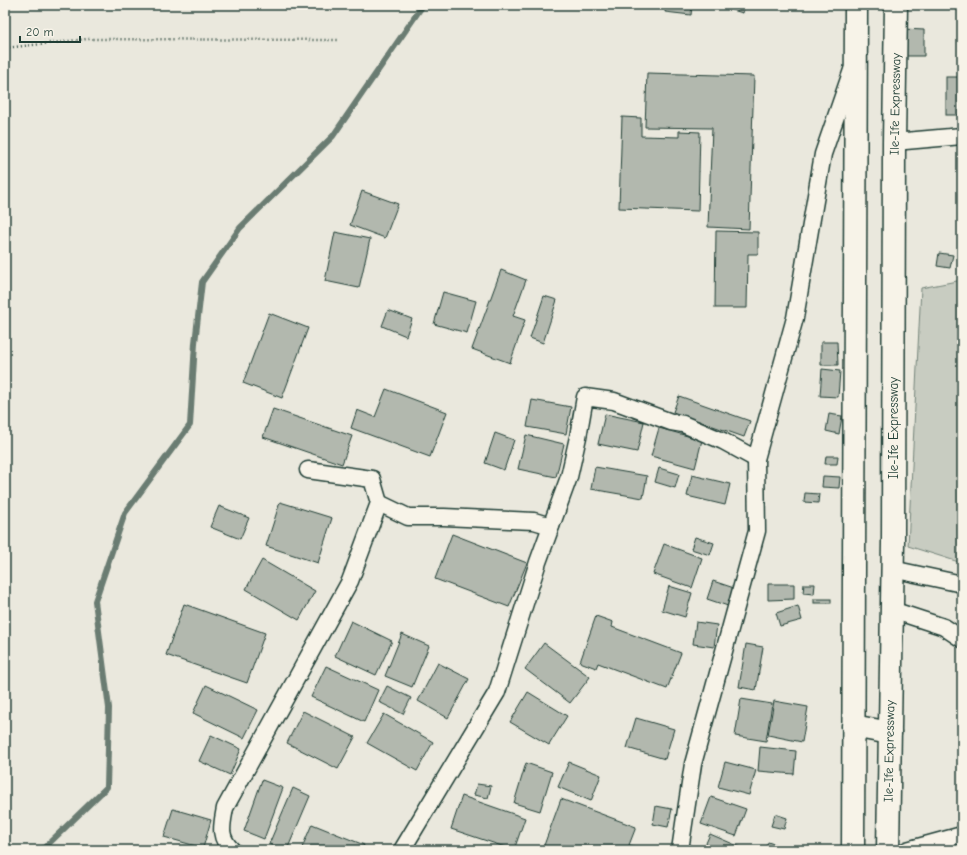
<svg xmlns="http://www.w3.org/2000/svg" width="967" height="855" viewBox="0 0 967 855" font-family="'Comic Neue',sans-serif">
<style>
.green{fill:#c8ccc1;stroke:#74847a}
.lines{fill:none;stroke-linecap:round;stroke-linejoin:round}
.stream{stroke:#6a7c72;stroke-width:6}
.building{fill:#b2b8ae;stroke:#1f3d34}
.street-casing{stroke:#1f3d34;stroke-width:19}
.primary-casing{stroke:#1f3d34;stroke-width:25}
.path{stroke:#1f3d34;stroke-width:2.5;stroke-dasharray:1 3;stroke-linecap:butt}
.street{stroke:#f7f3e8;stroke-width:16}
.primary{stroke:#f7f3e8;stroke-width:22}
.labels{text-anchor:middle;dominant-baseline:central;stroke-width:3;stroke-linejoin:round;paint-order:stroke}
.street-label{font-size:13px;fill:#1f3d34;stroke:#f7f3e8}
</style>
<rect width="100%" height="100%" fill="#eae8dd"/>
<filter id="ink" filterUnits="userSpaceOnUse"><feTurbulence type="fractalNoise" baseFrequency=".025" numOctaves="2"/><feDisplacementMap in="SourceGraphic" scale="8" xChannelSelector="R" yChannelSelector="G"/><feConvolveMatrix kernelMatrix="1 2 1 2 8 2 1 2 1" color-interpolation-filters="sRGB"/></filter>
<g filter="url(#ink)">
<polygon class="green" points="962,280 962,563 908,546 921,288"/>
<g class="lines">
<polyline class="stream" points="42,850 107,787 109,708 95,601 125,513 190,425 195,343 202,282 240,228 333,136 423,5"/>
</g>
<g class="building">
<polygon points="666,5 692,5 691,15 665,12"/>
<polygon points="714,5 745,5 743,13"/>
<polygon points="903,29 924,30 924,56 903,56"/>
<polygon points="647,73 754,76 749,229 708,227 712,128 645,127"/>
<rect x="946" y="77" width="16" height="38"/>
<polygon points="622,117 641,118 641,136 679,137 679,131 700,132 698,211 619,208"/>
<polygon points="362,191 398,204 385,238 350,225"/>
<polygon points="716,231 758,232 758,254 748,254 747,308 715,308"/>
<polygon points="335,232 370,239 359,288 325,281"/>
<polygon points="939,253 953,255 950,268 937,266"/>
<polygon points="501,270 526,280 513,316 525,320 510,363 472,349"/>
<polygon points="443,292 476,301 467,333 434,324"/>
<polygon points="544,296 557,300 543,343 530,338"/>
<polygon points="388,310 412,319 406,336 382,326"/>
<polygon points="269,313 308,328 282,398 243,383"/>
<polygon points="821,342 837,342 838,365 821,365"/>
<polygon points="822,369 840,371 838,397 820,396"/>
<polygon points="386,389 447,412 430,457 351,428 357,410 375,417"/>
<polygon points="679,396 750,421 744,437 673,412"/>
<polygon points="532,400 571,407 566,434 527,427"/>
<polygon points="273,409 352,436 342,464 263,437"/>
<polygon points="605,414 644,422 637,452 598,444"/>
<polygon points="829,414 842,416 839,434 826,431"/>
<polygon points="659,428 702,440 695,468 651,456"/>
<polygon points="495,433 514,440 504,470 485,463"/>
<polygon points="526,435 564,444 556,477 518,469"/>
<polygon points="826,456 838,456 837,464 825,464"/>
<polygon points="595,467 647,476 643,498 591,489"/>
<polygon points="659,468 679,474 675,488 655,482"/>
<polygon points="692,475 730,484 725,505 687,496"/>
<polygon points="823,476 840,477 839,488 822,487"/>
<polygon points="805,493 819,494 818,503 804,502"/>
<polygon points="280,502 332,518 318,563 266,546"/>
<polygon points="219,506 249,518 240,539 210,527"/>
<polygon points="452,534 527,563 509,607 435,579"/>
<polygon points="695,537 714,543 710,555 691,549"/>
<polygon points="664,544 702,558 692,588 653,574"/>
<polygon points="262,560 315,591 299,620 246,589"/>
<polygon points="713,581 734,588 728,606 707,599"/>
<polygon points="768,584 794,584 794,599 768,600"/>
<polygon points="804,584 815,584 814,594 803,593"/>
<polygon points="669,586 692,593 685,617 662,610"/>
<rect x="814" y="599" width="17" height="4"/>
<polygon points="184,604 265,633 247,683 166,655"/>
<polygon points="798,606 802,620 780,626 776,613"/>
<polygon points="596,616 613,622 612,627 681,653 667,689 598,663 596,668 580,662"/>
<polygon points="351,621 392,641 376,675 335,656"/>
<polygon points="696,622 717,625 714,647 693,644"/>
<polygon points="402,634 429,646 412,687 385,676"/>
<polygon points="544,643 590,677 570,703 525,669"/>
<polygon points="746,644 763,647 756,690 739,687"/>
<polygon points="438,663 469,679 448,718 418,701"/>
<polygon points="326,666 378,690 364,722 311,697"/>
<polygon points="206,685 258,710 244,738 193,713"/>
<polygon points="387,686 411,698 403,714 379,702"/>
<polygon points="528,692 567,716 549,745 510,722"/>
<polygon points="741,699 772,704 766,741 735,736"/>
<polygon points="774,701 808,707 802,742 768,735"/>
<polygon points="303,711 355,737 338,769 287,743"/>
<polygon points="384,714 433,742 417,771 367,743"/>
<polygon points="636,718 674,729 665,759 627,748"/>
<polygon points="211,735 241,749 230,775 199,761"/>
<polygon points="760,747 796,751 794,774 758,771"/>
<polygon points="569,762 601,775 591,801 558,787"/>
<polygon points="725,762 756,770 749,795 718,787"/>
<polygon points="526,763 552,772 540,811 514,803"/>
<polygon points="262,780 283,788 264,839 244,831"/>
<polygon points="477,784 491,786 488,798 474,795"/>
<polygon points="293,788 310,796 287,850 283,850 269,844"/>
<polygon points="462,796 525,818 514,850 451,829"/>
<polygon points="711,797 746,809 736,836 701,824"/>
<polygon points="561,799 636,827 629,845 640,848 640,850 549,850 543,848"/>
<polygon points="656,806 672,809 668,827 653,824"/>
<polygon points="173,809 211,820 203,848 164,837"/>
<polygon points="775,814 787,818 784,829 771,826"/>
<polygon points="312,824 364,845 362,850 301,850"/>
<polygon points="710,834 747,850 703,850"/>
<polygon points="768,842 785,848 785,850 765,850"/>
</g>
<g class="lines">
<defs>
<g id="street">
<polyline points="894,142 962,136"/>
<polyline points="379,503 408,517 444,517 534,521 551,526"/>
<polyline points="892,569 962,584"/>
<polyline points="892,610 944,627 962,639"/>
<path d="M232,850c-14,-13 -10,-25 -7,-42l125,-227 29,-78 -7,-24 -64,-9"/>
<polyline points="402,850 497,692 538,562 569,477 578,437 585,397 614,401 671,422 683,424 723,441 756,459"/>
<polyline points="680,850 693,764 757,531 756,459 795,318 823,154 852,70"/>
<polyline points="907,850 962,835"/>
</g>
<g id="primary">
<polyline points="853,726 890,733"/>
<polyline points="853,850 856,5"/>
<polyline points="888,850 893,542 894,142 896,5"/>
</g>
</defs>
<use href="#street" class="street-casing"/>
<use href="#primary" class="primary-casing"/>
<polyline class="path" points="5,48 87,39 338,40"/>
<use href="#street" class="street"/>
<use href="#primary" class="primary"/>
</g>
</g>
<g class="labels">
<g class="street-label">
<text transform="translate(895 104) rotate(-89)">Ile-Ife Expressway</text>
<text transform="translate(893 428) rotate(-90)">Ile-Ife Expressway</text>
<text transform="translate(889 751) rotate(-89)">Ile-Ife Expressway</text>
</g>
</g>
<rect width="967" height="855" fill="none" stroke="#f7f3e8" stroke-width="20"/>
<rect x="10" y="10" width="947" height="835" fill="none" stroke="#1f3d34" stroke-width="1.5" filter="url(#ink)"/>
<path d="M20 36v6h60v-6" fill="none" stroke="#1f3d34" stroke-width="2"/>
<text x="26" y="36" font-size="12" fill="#1f3d34" stroke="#f7f3e8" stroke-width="3" paint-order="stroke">20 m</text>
</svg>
